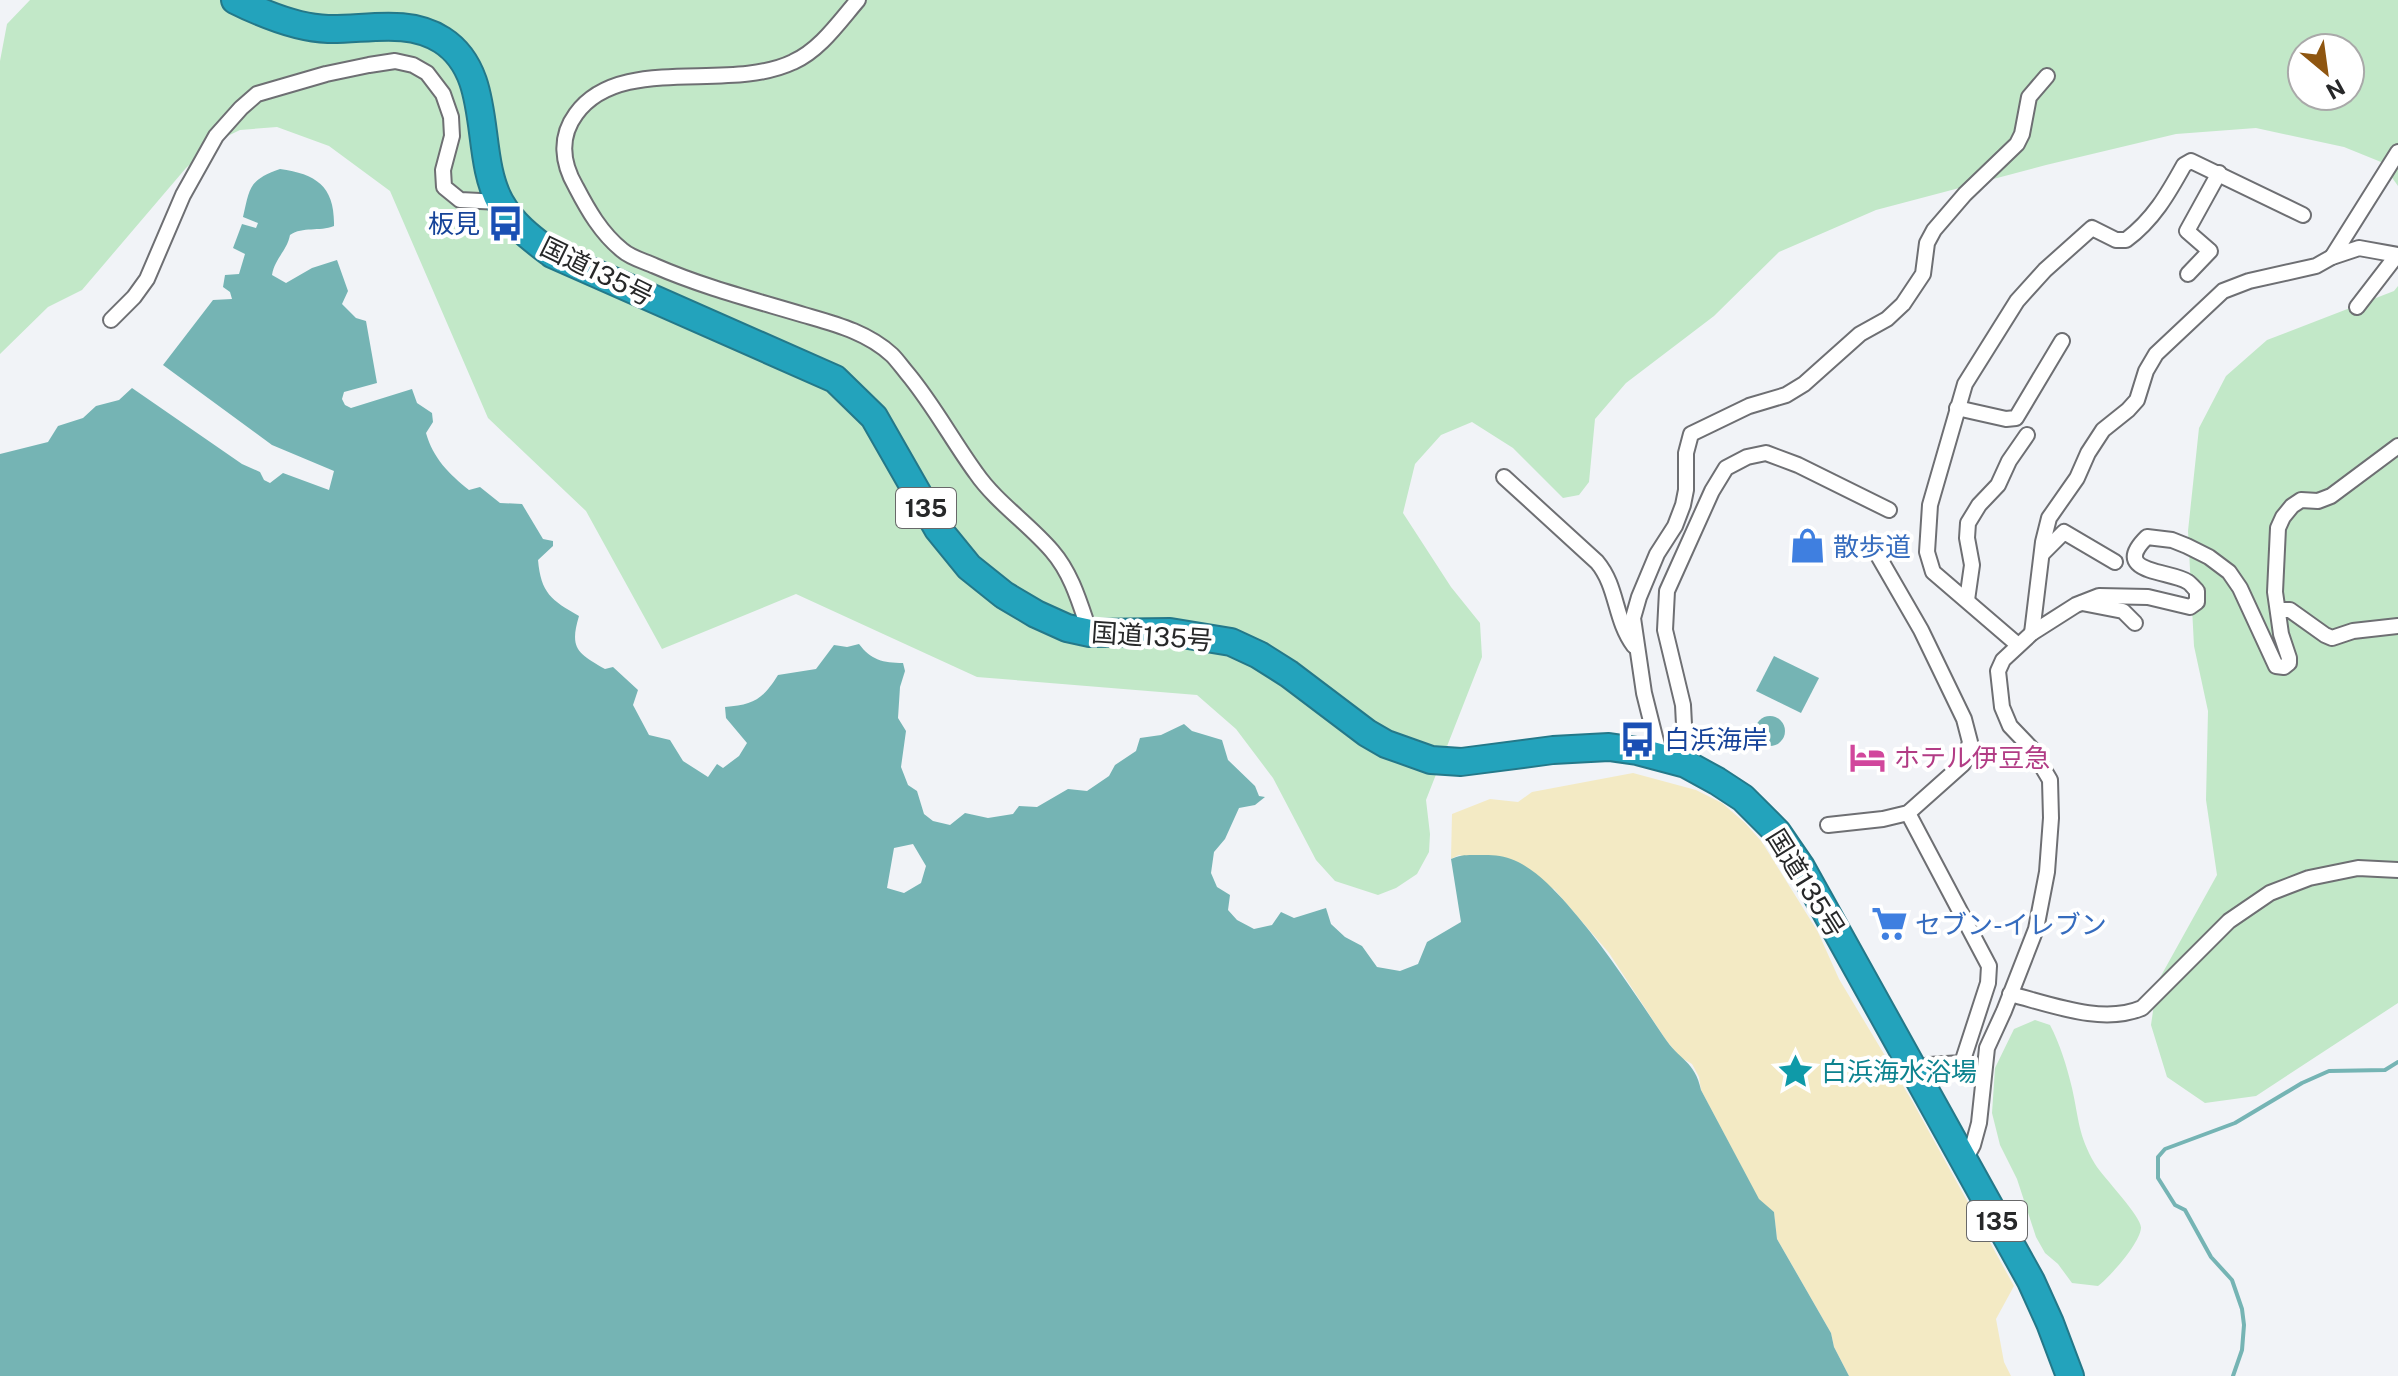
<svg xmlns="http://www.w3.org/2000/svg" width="2398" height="1376" viewBox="0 0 2398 1376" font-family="'Public Sans','Noto Sans JP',sans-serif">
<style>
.green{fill:#c2e8c8;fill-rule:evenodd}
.sand{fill:#f3eac4}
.water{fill:#75b4b4;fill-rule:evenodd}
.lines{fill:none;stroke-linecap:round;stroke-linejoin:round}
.stream{stroke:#75b4b4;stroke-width:4}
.street-casing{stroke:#6e6f73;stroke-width:18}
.highway-casing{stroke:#247889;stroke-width:30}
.street{stroke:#fff;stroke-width:14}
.highway{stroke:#23a3bc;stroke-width:26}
.labels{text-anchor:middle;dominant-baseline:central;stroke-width:8;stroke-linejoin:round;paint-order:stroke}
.shield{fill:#fff;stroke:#686869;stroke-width:2}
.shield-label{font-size:24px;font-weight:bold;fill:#272829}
.transit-label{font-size:26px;fill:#164399;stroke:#fff;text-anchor:end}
.street-label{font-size:26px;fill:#272829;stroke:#fff}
.shop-label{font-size:26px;fill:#366cbe;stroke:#fff;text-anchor:start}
.hotel-label{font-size:26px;fill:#b23c85;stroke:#fff;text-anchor:start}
.culture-label{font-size:26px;fill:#0d838f;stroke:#fff;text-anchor:start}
</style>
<rect width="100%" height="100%" fill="#f1f3f7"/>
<g class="green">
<path d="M30,0h2368v186l-17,-24 -37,-15 -88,-19 -80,6 -130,31 -170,45 -97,42 -65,64 -88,67 -31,36 -6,63 -10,13 -16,3 -50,-50 -41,-26 -31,13 -26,29 -12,49 48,74 29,36 2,34 -56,143 4,34 -1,18 -12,22 -21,14 -18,7 -43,-14 -19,-21 -43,-82 -37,-49 -39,-34 -220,-18 -181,-83 -134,55 -76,-138 -98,-93 -98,-227 -61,-45 -52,-19 -37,3 -27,13 -27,25 -104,122 -34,17 -48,47v-293l7,-37zM2302,48h48v48h-48z"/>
<polygon points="2398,286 2398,1003 2256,1096 2205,1103 2167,1077 2151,1025 2157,983 2217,875 2206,800 2208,711 2194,646 2188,531 2199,428 2226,376 2267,340 2394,291"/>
<path d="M2035,1020l15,5c10,19 17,42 22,63 7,31 6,47 23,76 8,13 47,53 46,64 -1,15 -31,49 -43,58l-26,-3 -14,-19 -13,-11 -9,-16 -19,-58 -17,-34 -8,-32 3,-45 19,-39z"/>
</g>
<polygon class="sand" points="1633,773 1696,790 1722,803 1745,823 1762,842 1818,932 1839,979 1911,1099 2014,1286 1996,1319 2004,1362 2011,1376 1849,1376 1834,1347 1831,1333 1777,1239 1774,1212 1759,1200 1701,1090 1699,1077 1692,1064 1680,1057 1666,1040 1609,953 1554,889 1459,855 1451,859 1452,814 1490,799 1518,802 1532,792"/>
<g class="water">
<path d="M280,169c37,5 55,18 54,57 -15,6 -31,0 -44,9 -3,16 -15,23 -18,40l14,8 26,-15 25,-8 11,31 -6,13 14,14 10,3 11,62 -33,9 -2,7 3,6 6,3 61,-19 5,14 15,10 1,9 -7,11c7,25 23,41 43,57l11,-3 20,16 22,1 21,35 10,2v5l-15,14c3,33 13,40 41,56 -10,33 -1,37 26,53l8,-2 25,23 -5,15 16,30 21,5 13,21 25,16 9,-13 6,4 16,-12 8,-13 -21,-25 -1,-11c29,-2 38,-8 53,-32l38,-6 18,-24 13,2 12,-3c12,16 24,19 44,19l2,8 -5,16 -2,31 8,13 -5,36 7,18 9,6 7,23 9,7 17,4 15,-12 23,5 25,-4 6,-8 18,1 31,-18 19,2 22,-15 6,-11 21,-14 4,-13 21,-3 23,-11 8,7 30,9 6,20 27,26 4,10 6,1 -10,8 -16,3 -14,31 -11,13 -3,21 6,14 13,8 -2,15 9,10 17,9 18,-4 9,-13 13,6 32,-10 5,16 14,13 17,9 15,21 23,4 18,-7 9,-22 34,-20 -10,-63c10,-5 19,-4 30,-4 10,0 20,0 30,4 22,8 41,28 56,45 37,42 66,87 97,133 15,23 31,24 37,53l58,109 15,13 3,27 54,94 3,14 15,29h-1849v-922l48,-12 10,-16 25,-8 13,-12 23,-6 13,-12 110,76 18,8 4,8 6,3 13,-10 46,17 5,-19 -62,-26 -109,-80 50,-65 19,-1 -2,-7 -7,-5 2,-12 14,-1 6,-20 -12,-6 9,-24 14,4 2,-5 -15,-6c7,-30 6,-37 37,-48zM913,844l13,22 -5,17 -17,10 -17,-5 7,-40z"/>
<polygon points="1774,656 1819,678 1801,713 1756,691"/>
<circle cx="1770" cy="731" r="15"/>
</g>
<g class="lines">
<polyline class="stream" points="2233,1376 2242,1350 2244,1325 2242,1309 2232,1280 2211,1257 2185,1210 2175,1205 2158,1178 2158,1157 2165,1149 2235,1123 2302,1083 2329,1071 2385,1070 2398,1062"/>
<defs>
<g id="street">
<path d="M858,0c-19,22 -38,50 -65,62 -65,31 -173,-9 -217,52 -17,23 -14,49 0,73 12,23 25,46 46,63 9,8 22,11 33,16 48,21 99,34 149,49 31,9 63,17 88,40 5,5 10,12 15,18 26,31 45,67 69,100 20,29 53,51 76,78 20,23 28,53 38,82"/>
<polyline points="2332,257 2398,152"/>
<polyline points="2188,274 2210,251 2187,231 2219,173"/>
<polyline points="2357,307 2397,255"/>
<polyline points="111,320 134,297 147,279 183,195 216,136 241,108 257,94 326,74 369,65 395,61 413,65 427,73 443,94 451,117 452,136 443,170 444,187 460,200 500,202"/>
<polyline points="1957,408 2006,419 2016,418 2062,341"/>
<path d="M1504,477l93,85c21,25 17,57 37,84"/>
<polyline points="2042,554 2064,532 2115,562"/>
<polyline points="1967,600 1972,565 1967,538 1968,523 1979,505 1998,485 2009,461 2027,435"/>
<polyline points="2082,603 2123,611 2135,623"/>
<polyline points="2278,610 2290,610 2325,635 2332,638 2353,631 2398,626"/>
<polyline points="2032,633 2043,542 2049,518 2077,478 2088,453 2103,430 2128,410 2137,400 2146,371 2156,354 2223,291 2249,281 2316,266 2332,257 2359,248 2398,255"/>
<path d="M2018,645l-85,-73 -6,-20 3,-47 35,-121 52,-83 28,-31 47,-42 24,12h10c27,-20 42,-46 58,-75l7,-4 112,54"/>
<polyline points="1660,757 1644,693 1633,618 1639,597 1657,554 1675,526 1683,505 1686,490 1686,453 1691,434 1749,406 1786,395 1804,384 1860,334 1887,319 1903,304 1923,274 1927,243 1934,230 1965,194 2017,144 2022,134 2029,97 2047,76"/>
<polyline points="1686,764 1683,705 1665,630 1667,591 1712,491 1726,468 1747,457 1766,453 1798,465 1889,510"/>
<polyline points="1908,813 1989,966 1988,983 1962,1063 1929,1065 1914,1071"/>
<polyline points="1828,825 1883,819 1908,813 1963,764 1970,742 1964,719 1921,630 1876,552"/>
<path d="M2010,994c40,10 92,31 132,14l87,-87 41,-28 39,-15 49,-10 40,2"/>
<path d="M1965,1160l8,-15 6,-22 8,-75 17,-37 32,-82 11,-57 4,-54 -1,-38 -19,-32 -21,-22 -8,-19 -4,-36 5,-11 29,-27 44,-28 23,-9 49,1 42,10 7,-5v-11c-1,-1 -7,-8 -9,-9 -17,-12 -79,-8 -41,-45l25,3 15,6 22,11 20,15 11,16 36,78 8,1 5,-4v-5l-8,-24 -6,-42 3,-64 5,-11 9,-11 9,-6 17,1 13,-5 67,-50"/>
</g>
<path id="highway" d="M235,0c28,14 61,28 93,29 37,1 80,-11 114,11 53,34 31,113 58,162 13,23 31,36 52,52l283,125 39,38 64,112 31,38 35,28 32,19 31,14 23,5 80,-1 61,10 28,13 30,19 78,59 19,11 45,16 30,2 92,-12 56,-3 28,4 49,13 31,17 26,17 34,34 24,35 230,414 19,42 20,53"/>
</defs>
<use href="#street" class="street-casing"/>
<use href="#highway" class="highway-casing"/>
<use href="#street" class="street"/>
<use href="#highway" class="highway"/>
</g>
<defs>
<symbol id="bus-bare" viewBox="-9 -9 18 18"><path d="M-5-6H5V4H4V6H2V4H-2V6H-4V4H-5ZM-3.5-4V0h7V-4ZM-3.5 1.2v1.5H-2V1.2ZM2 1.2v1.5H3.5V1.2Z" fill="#1a4fb4" stroke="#fff" stroke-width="2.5" paint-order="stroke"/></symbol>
<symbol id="shop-bare" viewBox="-9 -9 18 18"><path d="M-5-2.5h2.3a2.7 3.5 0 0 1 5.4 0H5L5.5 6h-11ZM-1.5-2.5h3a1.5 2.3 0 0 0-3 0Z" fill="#3f7fe0" stroke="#fff" stroke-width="2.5" paint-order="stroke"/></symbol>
<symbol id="hotel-bare" viewBox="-9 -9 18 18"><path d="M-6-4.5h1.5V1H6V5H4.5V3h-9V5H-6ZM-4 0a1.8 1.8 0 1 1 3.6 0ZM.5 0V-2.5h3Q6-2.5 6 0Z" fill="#d1479c" stroke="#fff" stroke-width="2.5" paint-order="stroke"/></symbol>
<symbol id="supermarket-bare" viewBox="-9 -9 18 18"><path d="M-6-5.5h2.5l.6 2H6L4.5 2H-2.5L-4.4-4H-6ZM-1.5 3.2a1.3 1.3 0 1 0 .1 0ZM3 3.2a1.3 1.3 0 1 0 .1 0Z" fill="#3f7fe0" stroke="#fff" stroke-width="2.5" paint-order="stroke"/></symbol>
<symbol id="sight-bare" viewBox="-9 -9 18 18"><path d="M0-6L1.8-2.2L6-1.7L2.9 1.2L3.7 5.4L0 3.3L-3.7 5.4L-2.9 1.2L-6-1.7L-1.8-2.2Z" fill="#0f9aa8" stroke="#fff" stroke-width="2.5" paint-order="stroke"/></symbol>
</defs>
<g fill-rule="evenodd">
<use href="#bus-bare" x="480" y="198" width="51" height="51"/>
<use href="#shop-bare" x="1782" y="520" width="51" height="51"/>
<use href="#bus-bare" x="1612" y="714" width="51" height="51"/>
<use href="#hotel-bare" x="1842" y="732" width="51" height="51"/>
<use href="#supermarket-bare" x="1864" y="898" width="51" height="51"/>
<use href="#sight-bare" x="1770" y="1046" width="51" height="51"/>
</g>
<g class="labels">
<g class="shield">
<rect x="896" y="488" width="60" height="40" rx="6"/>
<rect x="1967" y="1201" width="60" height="40" rx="6"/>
</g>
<g class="shield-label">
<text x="926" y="508">135</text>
<text x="1997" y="1221">135</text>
</g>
<g class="transit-label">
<text x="480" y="223">板見</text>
<text x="1664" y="739" text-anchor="start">白浜海岸</text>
</g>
<g class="street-label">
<text transform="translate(597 271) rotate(26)">国道135号</text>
<text transform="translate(1152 636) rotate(4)">国道135号</text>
<text transform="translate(1806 883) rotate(58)">国道135号</text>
</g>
<g class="shop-label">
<text x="1833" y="546">散歩道</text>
<text x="1915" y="924">セブン-イレブン</text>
</g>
<g class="hotel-label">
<text x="1894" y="757">ホテル伊豆急</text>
</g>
<g class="culture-label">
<text x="1821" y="1071">白浜海水浴場</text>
</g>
</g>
<g transform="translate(2326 72) rotate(151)"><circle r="38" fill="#ffffff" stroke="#a9a9a9" stroke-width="2"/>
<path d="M0-6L14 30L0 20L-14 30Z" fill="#8f5610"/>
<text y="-12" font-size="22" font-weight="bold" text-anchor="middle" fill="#272829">N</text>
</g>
</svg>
